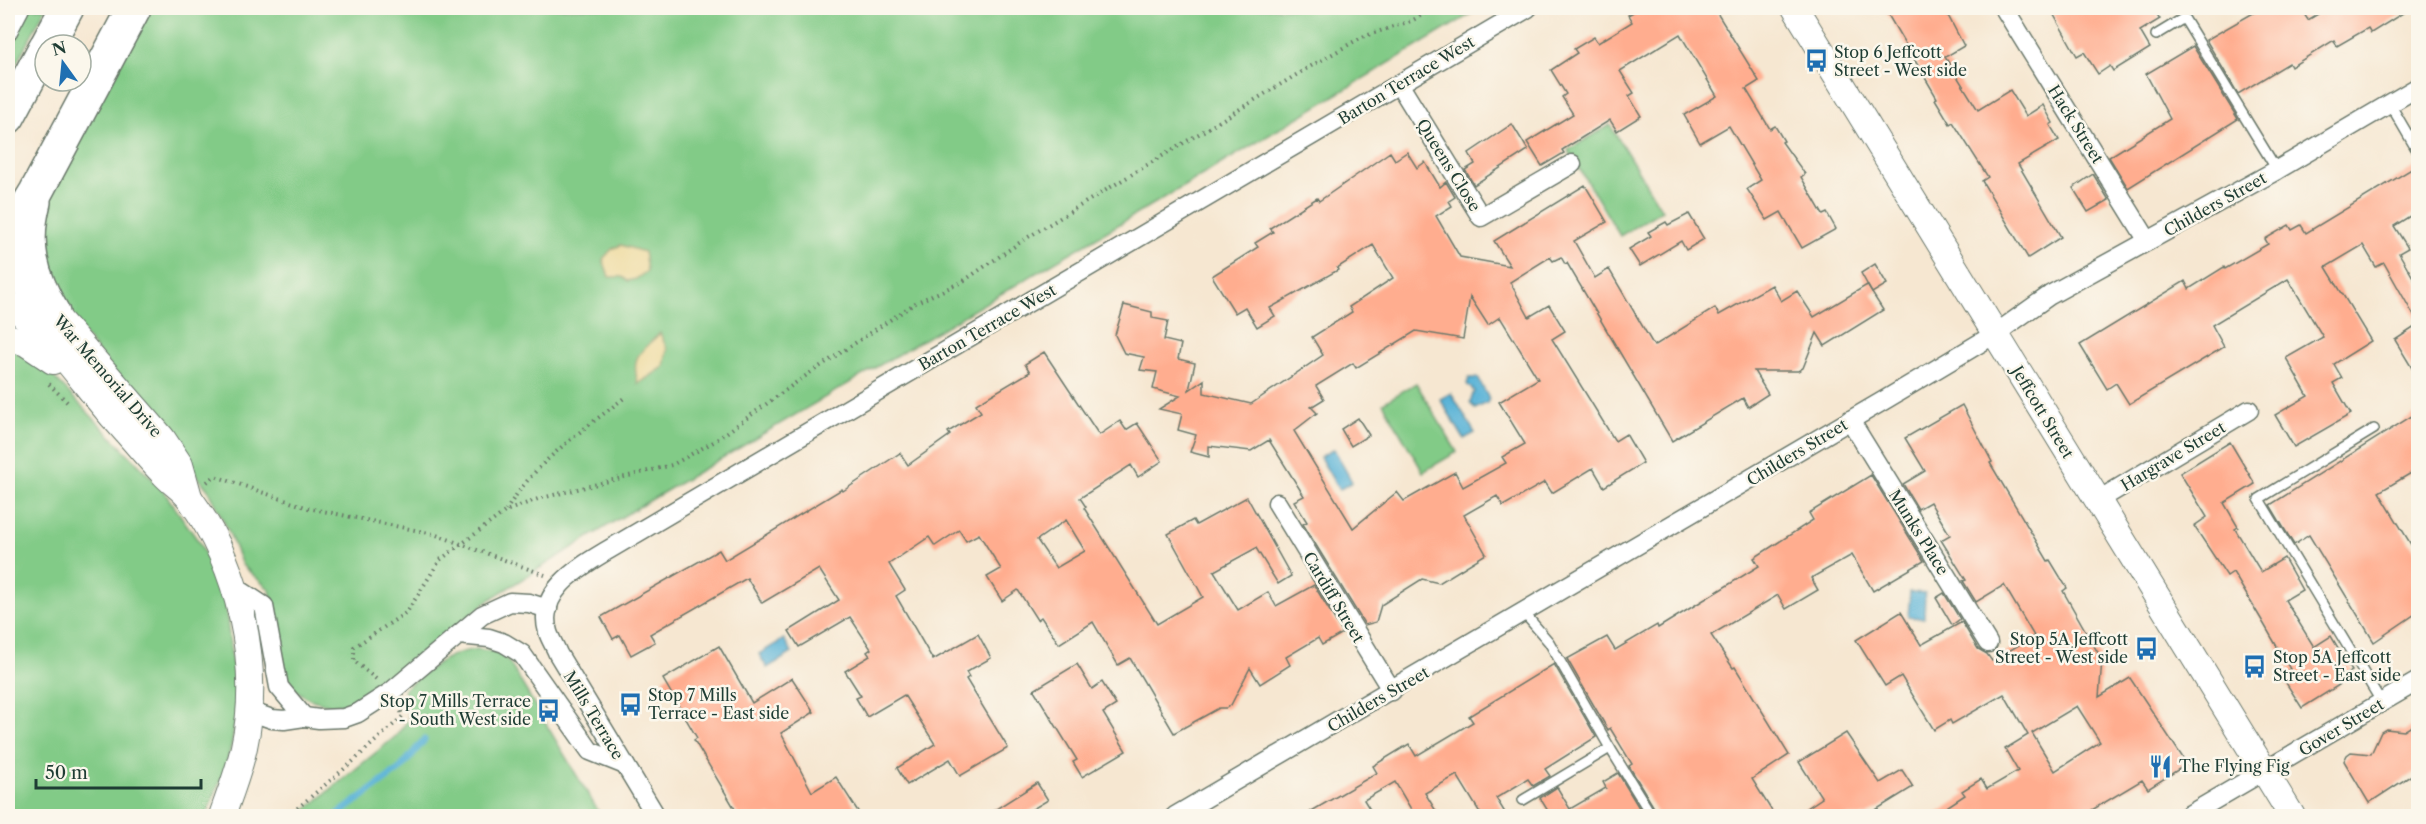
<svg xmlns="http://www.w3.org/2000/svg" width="2426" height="824" viewBox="0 0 2426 824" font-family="'Libre Caslon Text',serif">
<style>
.green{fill:#82cb87;stroke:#50845e;stroke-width:1.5}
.sand{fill:#eeda9e;stroke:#868c69;stroke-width:1.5}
.water{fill:#5ab3d7;stroke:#3c7886;stroke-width:1.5}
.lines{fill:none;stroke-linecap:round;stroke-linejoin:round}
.stream{stroke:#5ab3d7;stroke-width:7}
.building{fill:#ffad8f;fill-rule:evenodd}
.lane-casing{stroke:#6a786b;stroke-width:12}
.street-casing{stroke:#6a786b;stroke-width:21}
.secondary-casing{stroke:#6a786b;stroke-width:28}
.highway-casing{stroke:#6a786b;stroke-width:36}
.path{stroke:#6a786b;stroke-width:4;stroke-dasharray:1.5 4.5;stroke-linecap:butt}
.lane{stroke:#fff;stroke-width:9}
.street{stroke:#fff;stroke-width:18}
.secondary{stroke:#fff;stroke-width:26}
.highway{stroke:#fff;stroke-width:33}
.labels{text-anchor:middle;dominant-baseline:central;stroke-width:5;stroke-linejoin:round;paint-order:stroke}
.poi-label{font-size:16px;fill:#1f3d34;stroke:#fbf7ec;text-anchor:start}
.street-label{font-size:16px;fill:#1f3d34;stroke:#fbf7ec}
</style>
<rect width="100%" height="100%" fill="#fbf7ec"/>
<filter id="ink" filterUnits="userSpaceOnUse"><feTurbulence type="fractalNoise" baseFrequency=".0167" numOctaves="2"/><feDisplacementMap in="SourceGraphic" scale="12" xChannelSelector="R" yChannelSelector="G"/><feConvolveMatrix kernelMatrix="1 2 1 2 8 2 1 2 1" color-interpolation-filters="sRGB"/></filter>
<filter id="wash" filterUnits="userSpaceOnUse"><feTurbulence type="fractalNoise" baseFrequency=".008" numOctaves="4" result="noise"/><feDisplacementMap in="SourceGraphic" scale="24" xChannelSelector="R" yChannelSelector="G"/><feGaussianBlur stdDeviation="1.35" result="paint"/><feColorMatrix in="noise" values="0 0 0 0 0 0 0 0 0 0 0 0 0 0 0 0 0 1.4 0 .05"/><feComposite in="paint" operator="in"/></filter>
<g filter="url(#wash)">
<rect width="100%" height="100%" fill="#f6e7d1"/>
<g class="green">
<polygon points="28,8 46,8 8,79 8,46"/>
<polygon points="144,8 1481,8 1179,189 615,521 495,596 368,693 347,704 329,705 309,699 294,689 285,673 270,590 242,565 228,530 209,491 51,293 39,229 47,194"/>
<polygon points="1610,125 1662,210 1620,236 1568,150"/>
<polygon points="8,347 42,365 162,489 199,542 224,592 237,705 232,743 225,769 206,816 8,816"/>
<polygon points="1416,383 1457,452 1423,472 1383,403"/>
<path d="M477,649l21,3 11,10 92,154h-303l98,-80 13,-17 -5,-30c24,-19 41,-36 73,-40z"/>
</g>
<g class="sand">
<polygon points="621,245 644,252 647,271 636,279 628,281 622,277 609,277 603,259 612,249"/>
<path d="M660,333l7,16 -3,18 -26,17c-8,-30 3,-31 22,-51z"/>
</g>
<g class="water">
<polygon points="1469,378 1478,378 1489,399 1487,403 1475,409 1470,403 1474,391 1467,384"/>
<polygon points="1451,393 1475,433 1464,439 1440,399"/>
<polygon points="1334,449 1352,482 1339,490 1320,457"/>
<polygon points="1910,592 1925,593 1924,618 1908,617"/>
<polygon points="784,639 792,653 767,668 759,654"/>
</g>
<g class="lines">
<polyline class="stream" points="336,816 401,768 424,740"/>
</g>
<g id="blocks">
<g class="building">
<polygon points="1640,8 1714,8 1759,81 1746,89 1770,129 1775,126 1784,141 1782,142 1805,174 1801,177 1823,215 1827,213 1836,229 1802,248 1781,212 1767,220 1747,189 1761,180 1729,126 1700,143 1684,115 1717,96 1680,34 1620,71 1634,93 1629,96 1641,116 1617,131 1610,120 1562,150 1564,153 1542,166 1527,142 1573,114 1562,97 1566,94 1551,70 1577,53 1574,49 1594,37 1598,43 1632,22 1628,15"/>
<polygon points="1884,8 1944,8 1964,46 1945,57 1978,110 2010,90 2026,116 2043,105 2053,123 2050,125 2059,140 2018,164 2061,237 2028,258 1982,181 1988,177 1953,122 1950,124 1935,99 1937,98"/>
<polygon points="2050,8 2153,8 2160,19 2140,31 2150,48 2113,71 2110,66 2098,74 2084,52 2077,56"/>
<polygon points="2262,8 2300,8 2308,20 2328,8 2411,8 2371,33 2368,28 2337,46 2334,40 2291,67 2289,63 2238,94 2206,40"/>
<polygon points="2193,46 2238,119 2128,188 2109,157 2170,119 2146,74"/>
<polygon points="1512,124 1528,150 1474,185 1465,170 1475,164 1469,153"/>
<path d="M1390,152l5,8 12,-8 10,16 8,-6 15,25 6,-5 9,15 -6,4 3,5 -16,10 24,41 50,9 -16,-25 91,-56 22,37 -33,19 21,37 14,-9 45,77 61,-38 4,7 53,-30 9,16 16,-10 17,26 53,-32 16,25 -58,36 -8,-13 -14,35 -5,3h-44l14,23 -20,13 -5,-9 -71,43 -105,-178 -2,1 -4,-7 -8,4 -3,-4 -40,25 19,35 20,-12 16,26 -13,8 63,102 11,-7 17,29 -39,24 -11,-19 -41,25 -7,-11 -42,24 -6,-10 -33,19 22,39 -47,29 -17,-4 -41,26 -5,17 -11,3 -62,-101 4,-2 -13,-21 10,-5 -35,-56 -18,11 -42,-5v11l-19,-5 6,-17 -18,-5 4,-16 -23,-5 21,-13 -27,-7 4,-17 -17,-2 4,-13 -20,-4 -9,-18 9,-30 28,7v6l16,3 -4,19 17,4 -3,15 17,4 -6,27 15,-10v13l47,11 72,-49 -11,-18 40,-25 -3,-5 44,-29 -20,-33 -36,23 1,2 -68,38 5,8 -18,11 -12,-20 -10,6 -23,-37 46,-29 -3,-4 18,-11 -3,-4 47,-30 2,3zM1470,297l18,28 12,-8 38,62 -39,23 26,42 -23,13 4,6 -43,24 -8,-15 -51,29 -7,-9 -44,36 -59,-97 23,-18 -6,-6 13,-8 -8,-13 37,-23 3,5 60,-37 47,8z"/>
<polygon points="2418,165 2418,211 2394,226 2408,248 2399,253 2418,286 2418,323 2384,263 2376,267 2363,245 2326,267 2371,341 2334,364 2342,378 2333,383 2351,414 2294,447 2275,415 2308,396 2286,358 2323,337 2288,279 2212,325 2224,347 2129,404 2116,383 2107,389 2080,345 2185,281 2189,289 2224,267 2225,269 2268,244 2265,239 2289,225 2292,230 2301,225 2306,233"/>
<polygon points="2093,174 2109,200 2088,212 2073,188"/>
<polygon points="1689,214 1704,239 1686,250 1681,241 1640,266 1629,249 1651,236 1648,232 1666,222 1668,225"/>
<polygon points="1875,264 1887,284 1872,293 1861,273"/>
<polygon points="2418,325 2418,378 2395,340"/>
<path d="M1044,352l55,83 21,-14 6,9 11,-7 25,38 -24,16 -7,-12 -51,33 6,9 -2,1 73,116 46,-27 -35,-63 25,-14 3,5 51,-28 44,79 -13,8 -22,-36 -42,23 24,39 30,-18 8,14 38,-21 29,48 -21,12 -4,-7 -32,19 4,8 -30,19 -10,-16 -19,37 -5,3h-7l-45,25 -44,-75 -12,7 -25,-43 -34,22 -18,-27 -4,3 -19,-30 -16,11 -15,-24 14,-8 -22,-35 -13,7 -7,-11 -24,16 -6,-9 -40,27 16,26 -9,6 37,64 45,-26 13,24 -25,14 3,5 -3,2 42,69 -48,28 -10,-17 -43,26 -10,-17 38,-24 -31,-49 -37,22 -11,-19 5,-2 -16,-25 25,-15 -3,-4 4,-3 -21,-32 -51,30 -10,-16 50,-31 -20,-31 -57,34 -15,-25 -97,56 5,8 -24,13 -11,-20 -7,4 -12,-22 118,-67 6,10 117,-71 1,2 57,-38 8,12 42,-30 -2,-3 33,-20 -5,-8 54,-32 -5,-8zM1066,520l19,31 -29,17 -19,-28z"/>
<path d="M1962,405l30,57 -2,1 58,98 2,-1 17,28 -4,3 39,69 -3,37 31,-19 57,86 -39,25 -6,-9 -60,36h-149l32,-21 -3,-4 19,-12 6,10 31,-18 -13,-22 23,-14 -24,-41 -52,30 -2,-4 -16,10 -33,-54 -16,10 -29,-46 45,-28 20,33 41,-23 16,27 9,5 5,7 42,-25 -30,-51 -28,17 -13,-21 3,-1 -25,-40 9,-5 -20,-33 -12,7 -15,-25 22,-13 -20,-33zM2077,706l23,36 -45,29 -23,-38z"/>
<polygon points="2418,412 2418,469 2379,492 2418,556 2418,612 2374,642 2309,535 2294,545 2270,505"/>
<polygon points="1358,418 1369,435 1351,446 1341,429"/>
<polygon points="2230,442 2255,484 2224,503 2238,527 2235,529 2261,572 2284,558 2302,590 2285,600 2314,647 2331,636 2352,671 2336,680 2339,685 2302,708 2281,675 2290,669 2261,619 2233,572 2227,576 2194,526 2207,517 2180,473"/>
<polygon points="1871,475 1924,561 1873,591 1852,555 1811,578 1818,590 1786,609 1778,595 1711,635 1733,668 1735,667 1789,755 1752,779 1775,816 1659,816 1629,766 1632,764 1610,728 1608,730 1567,659 1607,637 1615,650 1657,625 1658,628 1759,566 1754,558 1813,520 1809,513"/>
<polygon points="1944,593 1960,619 1952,625 1936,598"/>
<polygon points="719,646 752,703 792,678 814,712 781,733 812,792 836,777 861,816 739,816 694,740 697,738 663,679"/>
<polygon points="1077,664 1092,689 1102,682 1116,705 1103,713 1126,751 1082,777 1073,762 1077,760 1034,690"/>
<polygon points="1554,664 1596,737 1545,769 1550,776 1533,786 1528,779 1496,798 1507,816 1482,816 1457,775 1425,793 1439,816 1415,816 1395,782 1364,800 1374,816 1303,816 1377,773 1373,766 1409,744 1416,756 1473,722 1469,716"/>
<polygon points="2418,722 2418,771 2369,803 2344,761 2347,755 2351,752 2371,754 2381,732 2386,729 2404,731"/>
<polygon points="1846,733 1880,783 1902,770 1913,787 1866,816 1795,816 1822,798 1799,762"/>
<polygon points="1618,773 1644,816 1551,816 1540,798 1557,787 1570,809 1606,788 1603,782"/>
<polygon points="1037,783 1048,800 1021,816 985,816"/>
</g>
</g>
</g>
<g filter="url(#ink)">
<use href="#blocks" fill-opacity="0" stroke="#6a786b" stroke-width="1.5"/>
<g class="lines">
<defs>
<g id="lane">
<polyline points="2156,35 2184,18 2277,170"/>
<polyline points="2390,104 2418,152"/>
<polyline points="2374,429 2259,499 2382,703"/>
<polyline points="1524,613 1549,642 1610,748 1652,816"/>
<polyline points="1523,800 1610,748"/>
</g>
<g id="street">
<polyline points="2004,8 2148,241"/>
<polyline points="8,31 20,8"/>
<polyline points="1399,84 1481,217 1572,164"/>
<polyline points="1850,420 1988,643"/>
<polyline points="2097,501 2249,410"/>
<polyline points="1277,503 1392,691"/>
<polyline points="232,585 264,606 279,687 304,717"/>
<polyline points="459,635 489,638 504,643 522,654 590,751 625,765"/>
<polyline points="249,711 272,719 284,720 304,717 319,719 344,718 358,713 392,691 482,615 510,602 529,603 548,609"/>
<path d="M656,816l-98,-162c-3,-8 -8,-15 -10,-22 -12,-41 32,-65 60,-82l920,-542"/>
<polyline points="1175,816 1888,398 1995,334 2050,295 2277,170 2418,87"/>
<polyline points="2187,816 2418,681"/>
</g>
<g id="secondary">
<polyline points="1795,8 2292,816"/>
<polyline points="8,268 15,273 53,313 162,438 180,465 189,497"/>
<path d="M8,303c42,30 71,75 104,113 18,19 34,40 52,58 8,9 19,15 26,25 49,67 72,166 54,248 -5,24 -14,46 -22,69"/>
<polyline points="8,337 26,343 53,361"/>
</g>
<g id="highway">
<polyline points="47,45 67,8"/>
<polyline points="8,117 45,48"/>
<path d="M34,202c-11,43 -3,74 19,111"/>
<polyline points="8,238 36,192 134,8"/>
</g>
</defs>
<use href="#lane" class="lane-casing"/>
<use href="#street" class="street-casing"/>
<use href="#secondary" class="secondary-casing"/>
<use href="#highway" class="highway-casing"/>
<g class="path">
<polyline points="49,384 69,404"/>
<polyline points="207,482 215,476 308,508 434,534 545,575"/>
<path d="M506,511c27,-48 75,-79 118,-113"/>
<polyline points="376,679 354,661 354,647 407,612 440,560 506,511 538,499 672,465 715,441 801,379 917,302 962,282 1025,239 1306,69 1362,37 1411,21 1435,8"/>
<polyline points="288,816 350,764 403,716 399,707"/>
</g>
<use href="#lane" class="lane"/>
<use href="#street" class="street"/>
<use href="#secondary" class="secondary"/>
<use href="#highway" class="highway"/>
</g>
</g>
<defs>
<symbol id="bus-bare" viewBox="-9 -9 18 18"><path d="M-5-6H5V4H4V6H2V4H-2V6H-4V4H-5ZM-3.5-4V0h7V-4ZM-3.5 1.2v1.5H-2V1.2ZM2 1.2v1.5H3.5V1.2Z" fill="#1f6fb2" stroke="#fbf7ec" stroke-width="2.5" paint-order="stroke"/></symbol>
<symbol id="restaurant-bare" viewBox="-9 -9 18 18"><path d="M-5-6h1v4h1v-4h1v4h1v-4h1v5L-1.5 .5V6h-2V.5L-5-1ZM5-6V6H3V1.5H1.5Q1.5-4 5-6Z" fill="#1f6fb2" stroke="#fbf7ec" stroke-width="2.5" paint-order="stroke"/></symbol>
</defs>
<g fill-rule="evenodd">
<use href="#bus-bare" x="1800" y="44" width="33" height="33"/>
<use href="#bus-bare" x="2130" y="632" width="33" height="33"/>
<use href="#bus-bare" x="2238" y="650" width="33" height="33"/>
<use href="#bus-bare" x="614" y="688" width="33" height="33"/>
<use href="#bus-bare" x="532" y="694" width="33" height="33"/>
<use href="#restaurant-bare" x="2144" y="750" width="33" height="33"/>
</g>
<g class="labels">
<g class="poi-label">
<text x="1834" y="52">Stop 6 Jeffcott<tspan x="1834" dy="18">Street - West side</tspan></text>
<text x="2128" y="639" text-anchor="end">Stop 5A Jeffcott<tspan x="2128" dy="18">Street - West side</tspan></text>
<text x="2273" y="657">Stop 5A Jeffcott<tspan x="2273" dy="18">Street - East side</tspan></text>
<text x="648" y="695">Stop 7 Mills<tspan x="648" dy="18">Terrace - East side</tspan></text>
<text x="531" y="701" text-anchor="end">Stop 7 Mills Terrace<tspan x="531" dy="18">- South West side</tspan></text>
<text x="2179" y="766">The Flying Fig</text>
</g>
<g class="street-label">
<text transform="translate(1406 80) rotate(-31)">Barton Terrace West</text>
<text transform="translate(2076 124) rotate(58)">Hack Street</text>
<text transform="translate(1449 165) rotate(58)">Queens Close</text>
<text transform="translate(2215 204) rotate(-29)">Childers Street</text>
<text transform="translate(987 327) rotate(-30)">Barton Terrace West</text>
<text transform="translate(108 376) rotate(49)">War Memorial Drive</text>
<text transform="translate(2043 412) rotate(59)">Jeffcott Street</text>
<text transform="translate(1797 452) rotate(-31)">Childers Street</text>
<text transform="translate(2173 456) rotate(-31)">Hargrave Street</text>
<text transform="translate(1919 532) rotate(58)">Munks Place</text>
<text transform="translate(1334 597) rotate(59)">Cardiff Street</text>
<text transform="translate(1378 699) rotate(-30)">Childers Street</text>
<text transform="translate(594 715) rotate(59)">Mills Terrace</text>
<text transform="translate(2341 727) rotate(-31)">Gover Street</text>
</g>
</g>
<rect width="2426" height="824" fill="none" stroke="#fbf7ec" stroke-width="30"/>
<g transform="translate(63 63) rotate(345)"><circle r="28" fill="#fbf7ec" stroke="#a3ada2" stroke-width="1.5"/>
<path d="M0-4.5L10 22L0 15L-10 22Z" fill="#1f6fb2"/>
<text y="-9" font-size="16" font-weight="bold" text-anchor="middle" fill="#1f3d34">N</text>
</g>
<path d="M36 779v9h165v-9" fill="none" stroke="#1f3d34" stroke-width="3"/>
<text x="45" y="779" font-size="18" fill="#1f3d34" stroke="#fbf7ec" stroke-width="4.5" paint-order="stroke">50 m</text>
</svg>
